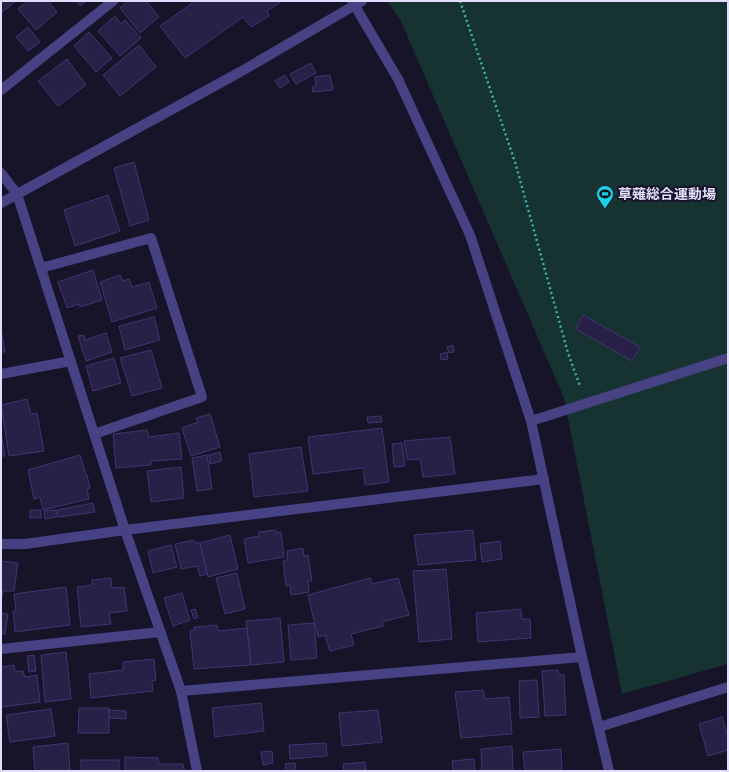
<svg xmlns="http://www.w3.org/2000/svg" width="729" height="772" viewBox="0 0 729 772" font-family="Arial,'Noto Sans JP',sans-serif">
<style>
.green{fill:#163231}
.building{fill:#292048;stroke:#423472}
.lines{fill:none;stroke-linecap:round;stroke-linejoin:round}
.path{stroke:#3bb2ad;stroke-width:2.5;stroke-dasharray:2 3;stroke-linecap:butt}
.minor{stroke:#464283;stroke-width:10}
.labels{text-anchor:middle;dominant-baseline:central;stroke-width:4;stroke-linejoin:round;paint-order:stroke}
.poi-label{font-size:14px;font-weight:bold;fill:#e1ddfc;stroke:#171328;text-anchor:start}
</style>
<rect width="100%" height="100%" fill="#171328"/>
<polygon class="green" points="387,1 728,1 728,664 622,694 564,398 400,19"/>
<g class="building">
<polygon points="1,1 16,1 1,13"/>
<polygon points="27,1 48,1 57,12 36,30 18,9"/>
<polygon points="76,1 86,1 80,6"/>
<polygon points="128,1 146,1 159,17 140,33 120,8"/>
<polygon points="195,1 282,1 267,11 269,16 251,27 243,17 185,58 160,26"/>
<polygon points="115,16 121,24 125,20 141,38 120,56 98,31"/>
<polygon points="28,27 40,42 28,51 16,37"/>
<polygon points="89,32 112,58 96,72 74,46"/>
<polygon points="139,45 156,67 120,96 103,75"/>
<polygon points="67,59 86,85 58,106 38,81"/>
<polygon points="311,63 316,73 296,84 290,74"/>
<polygon points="285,75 289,82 280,88 275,81"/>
<polygon points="330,75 333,90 313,92 312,87 316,86 315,77"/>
<polygon points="134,162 149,220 130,226 114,168"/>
<polygon points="108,195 120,231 75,246 64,210"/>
<polygon points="93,270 102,300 80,307 79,304 67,308 58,282"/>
<polygon points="120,275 123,281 129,279 132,287 149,282 157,308 112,322 100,282"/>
<polygon points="583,315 640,347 632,361 576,329"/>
<polygon points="154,317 160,340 125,350 119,326"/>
<polygon points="1,329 5,352 1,352"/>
<polygon points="106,333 112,352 86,361 78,336 84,335 85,340"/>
<polygon points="453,345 454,352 449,353 447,347"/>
<polygon points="151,350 162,388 132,396 120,358"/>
<polygon points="447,352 448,359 441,360 440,354"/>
<polygon points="114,358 121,383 93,391 86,366"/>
<polygon points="27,399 31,414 37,413 44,451 9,456 1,405"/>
<polygon points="210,414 220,447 191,456 182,428 198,422 196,418"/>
<polygon points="381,416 382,422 368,423 367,417"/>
<polygon points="382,428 389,482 365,485 363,468 313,474 308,437"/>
<polygon points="147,430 149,437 179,433 182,459 151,461 151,465 116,468 113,434"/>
<polygon points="1,431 5,456 1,456"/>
<polygon points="450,437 455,474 423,477 420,459 407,460 404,441"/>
<polygon points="402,443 405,466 394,467 392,444"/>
<polygon points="301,447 308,491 254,497 249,454"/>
<polygon points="220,452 222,461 210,464 209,455"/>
<polygon points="80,455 86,475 87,475 90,488 87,489 89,499 43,510 40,497 34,499 28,470"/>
<polygon points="207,455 212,489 197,491 192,458"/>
<polygon points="181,467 184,498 151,502 147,471"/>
<polygon points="93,503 95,512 59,517 57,510"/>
<rect x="30" y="510" width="11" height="8"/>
<polygon points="56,510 57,517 45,519 44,511"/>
<polygon points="276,530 276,533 281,532 284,557 248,563 244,539 259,536 259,532"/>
<polygon points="473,530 476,560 418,565 414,535"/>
<polygon points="230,535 238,569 208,577 200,543"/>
<polygon points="194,540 196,543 200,543 207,574 200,576 197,566 181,569 175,544"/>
<polygon points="500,541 502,559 482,562 480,544"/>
<polygon points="171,545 177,567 153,573 148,551"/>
<polygon points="303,548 304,556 308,555 312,581 308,581 309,592 291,595 290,585 286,586 283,561 287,560 287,551"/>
<polygon points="1,561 18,563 14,591 3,591 1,602"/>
<polygon points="446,569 452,639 419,642 413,571"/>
<polygon points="237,573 245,609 225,614 216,578"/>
<polygon points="111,578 112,588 124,587 127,611 109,613 111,624 81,627 77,587 92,585 92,580"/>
<polygon points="370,578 372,584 398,578 409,615 382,622 383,626 351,634 354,645 330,651 325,635 318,637 308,595"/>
<polygon points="66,587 70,625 15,632 13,611 16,611 14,594"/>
<polygon points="182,593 190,620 173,626 164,598"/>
<polygon points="195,609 198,617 194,619 191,610"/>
<polygon points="521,609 522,619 530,619 531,638 478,642 476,613"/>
<polygon points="1,613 8,614 5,634 1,634"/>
<polygon points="280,618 284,662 251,665 246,621"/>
<polygon points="314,623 317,658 291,660 288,625"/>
<polygon points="217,625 218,631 247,628 251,665 194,669 190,631 194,630 194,627"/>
<polygon points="66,652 71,699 45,702 41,655"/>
<polygon points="34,655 36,671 29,672 27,656"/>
<polygon points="154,659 156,680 152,681 153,691 91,698 89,674 123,670 123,662"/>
<polygon points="14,665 15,671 23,671 25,677 37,675 40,702 1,707 1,667"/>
<polygon points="558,670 559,675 564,675 566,715 545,716 542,671"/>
<polygon points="537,680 539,717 520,718 519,681"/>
<polygon points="483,690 485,699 509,697 512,734 461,738 455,692"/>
<polygon points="261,703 264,731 215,737 212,708"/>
<polygon points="79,708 109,708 109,733 78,733"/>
<polygon points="51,709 55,736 10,742 6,715"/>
<polygon points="109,710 126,711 126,719 109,718"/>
<polygon points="378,710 382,742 342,746 339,713"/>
<polygon points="722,717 728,737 728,750 708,756 699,724"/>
<polygon points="68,743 70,771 35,771 33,747"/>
<polygon points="326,743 327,756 290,759 289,745"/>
<polygon points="512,746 513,771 482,771 481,749"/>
<polygon points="561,749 562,771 525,771 523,752"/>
<polygon points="272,751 273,763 263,765 261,752"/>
<polygon points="125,757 158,758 159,764 183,764 184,770 187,770 187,771 125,771"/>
<polygon points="474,759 475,771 453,771 452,761"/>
<rect x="81" y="760" width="38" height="11"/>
<polygon points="365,762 366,771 344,771 343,764"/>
<polygon points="295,763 296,771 286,771 285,764"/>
</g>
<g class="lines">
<polyline class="path" points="460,1 515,162 568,353 580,386"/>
<g class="minor">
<polyline points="352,1 398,79 470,235 531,421 582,657 609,771"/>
<polyline points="1,90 113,1"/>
<polyline points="1,173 17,194 125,530 181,691 197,771"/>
<polyline points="1,203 240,72 362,1"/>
<polyline points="41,268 151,238 202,397 94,434"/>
<polyline points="1,374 71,361"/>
<polyline points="531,421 728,358"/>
<polyline points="1,544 25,544 125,530 544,479"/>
<polyline points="1,649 160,632"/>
<polyline points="181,691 582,657"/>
<polyline points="599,727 728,687"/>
</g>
</g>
<defs>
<symbol id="stadium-pin" viewBox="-11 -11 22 30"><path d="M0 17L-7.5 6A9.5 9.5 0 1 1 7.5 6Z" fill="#1ad1eb" stroke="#171328"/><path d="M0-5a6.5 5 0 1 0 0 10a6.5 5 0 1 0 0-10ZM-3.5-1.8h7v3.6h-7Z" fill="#111"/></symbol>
</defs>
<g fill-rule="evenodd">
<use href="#stadium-pin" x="595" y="184" width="20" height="27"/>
</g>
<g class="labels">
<g class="poi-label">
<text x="618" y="194">草薙総合運動場</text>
</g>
</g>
<rect width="729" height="772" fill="none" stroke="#e1ddfc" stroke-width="4"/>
</svg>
